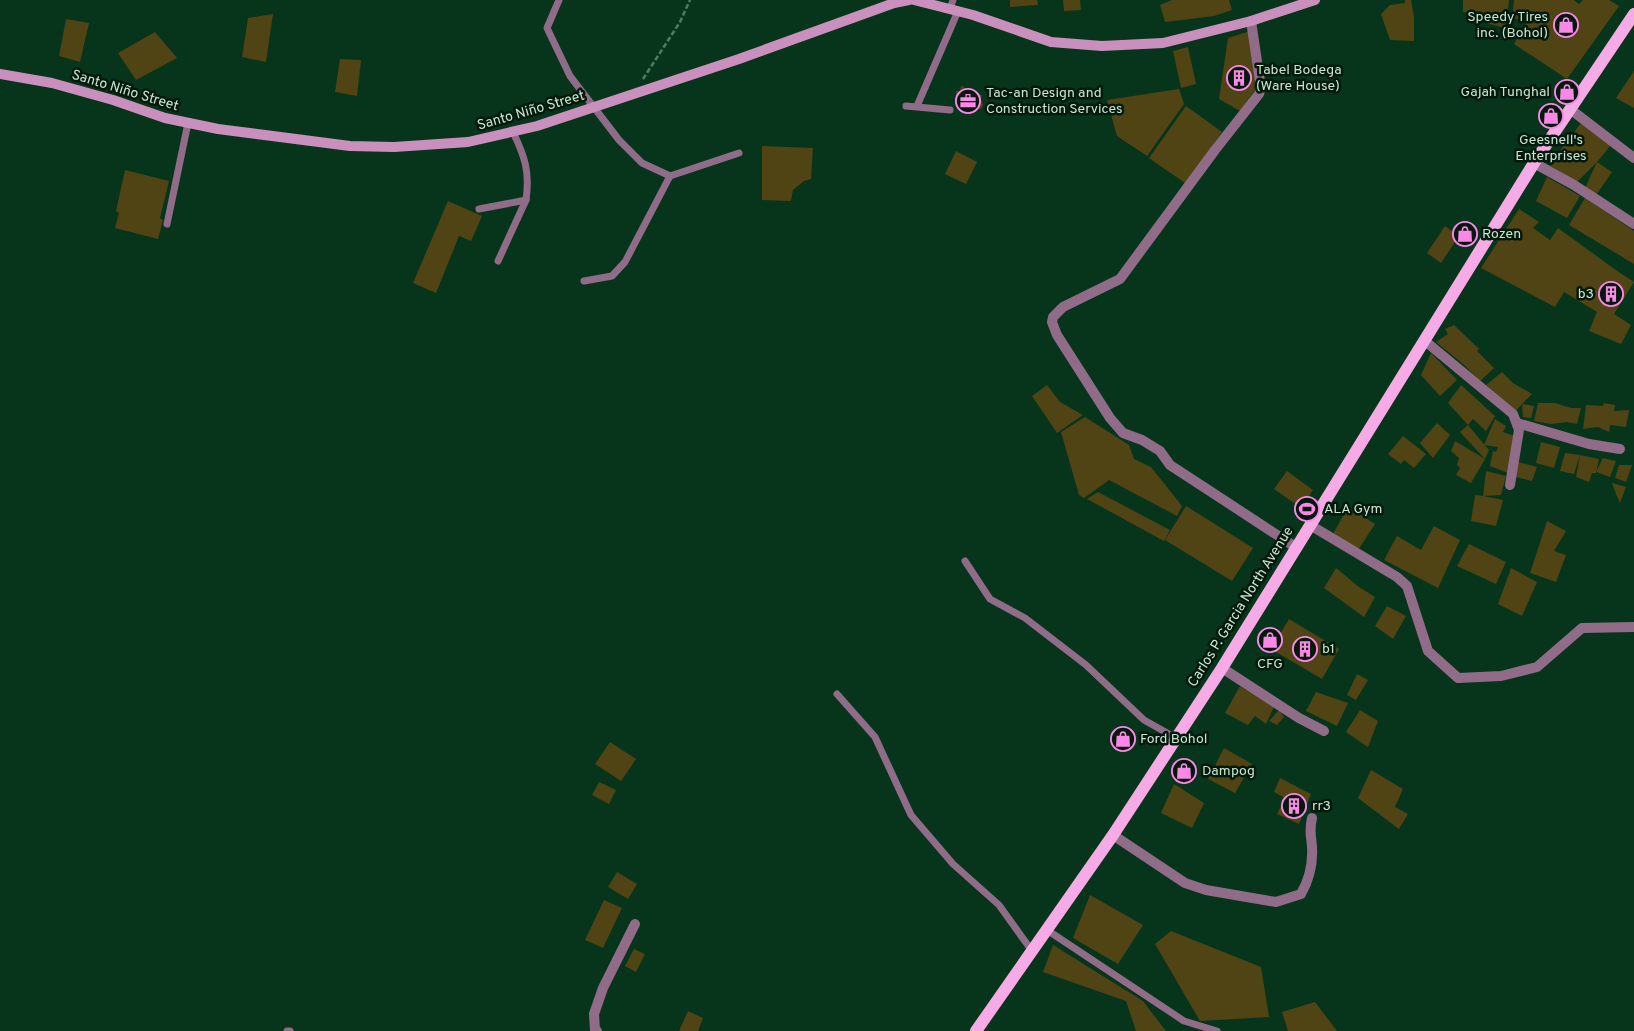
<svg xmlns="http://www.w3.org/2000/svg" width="1634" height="1031" font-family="Overpass,sans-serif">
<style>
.building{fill:#504314}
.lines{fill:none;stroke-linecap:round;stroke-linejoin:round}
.path{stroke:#547b64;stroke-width:2.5;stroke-dasharray:5 2.5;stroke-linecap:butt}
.lane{stroke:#906c88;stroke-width:7}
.street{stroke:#906c88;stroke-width:10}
.secondary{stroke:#ca90bd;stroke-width:10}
.primary{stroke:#f6abe6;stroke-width:12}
.labels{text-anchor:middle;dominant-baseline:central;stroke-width:5;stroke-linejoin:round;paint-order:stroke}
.poi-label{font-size:14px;fill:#c8e5d0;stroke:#03190b;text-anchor:start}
.street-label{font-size:14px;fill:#c8e5d0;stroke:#03190b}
</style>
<rect width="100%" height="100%" fill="#07351c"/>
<g class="building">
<polygon points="1010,0 1037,0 1038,5 1010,7"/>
<polygon points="1063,0 1080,0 1081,10 1064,11"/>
<polygon points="1172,0 1229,0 1232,10 1214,16 1165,22 1160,5"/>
<polygon points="1405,0 1411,0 1414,17 1414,41 1390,40 1381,14 1390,5 1405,3"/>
<polygon points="1463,0 1509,0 1506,28 1485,23 1487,16 1463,12"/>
<polygon points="1514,0 1574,0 1579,4 1583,0 1609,0 1619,6 1567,79 1514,44 1529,19 1512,19"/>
<polygon points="273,14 266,62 242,57 248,18"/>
<polygon points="66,19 89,23 80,62 59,56"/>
<polygon points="1250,31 1257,87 1240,111 1219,99 1228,38"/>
<polygon points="155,32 177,58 136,80 118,53"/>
<polygon points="1188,47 1196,84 1181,88 1173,51"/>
<polygon points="340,59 361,60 357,96 335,92"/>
<polygon points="1634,71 1634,108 1616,98"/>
<polygon points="961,86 963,86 965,89 972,92 982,95 981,99 983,105 981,109 970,108 957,109 956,91 960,91"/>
<polygon points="1179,89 1184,104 1147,156 1117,136 1107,100"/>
<polygon points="1186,106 1222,132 1185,183 1149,158"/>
<polygon points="1581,123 1611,145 1597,162 1612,172 1596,195 1585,188 1597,162 1577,182 1549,165"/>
<polygon points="762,146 813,148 811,179 804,181 793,190 791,201 762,200"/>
<polygon points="956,151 977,162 966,184 945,174"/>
<polygon points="125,170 169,181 160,218 163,220 158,239 115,228 119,213 116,211"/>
<polygon points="1547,177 1580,196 1567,218 1536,201"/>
<polygon points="1585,198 1634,231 1634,264 1569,225"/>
<polygon points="448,201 482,216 471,241 459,236 436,293 413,283"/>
<polygon points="1519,209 1539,222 1533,228 1550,240 1558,228 1613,268 1634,282 1614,314 1631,325 1621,344 1589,331 1597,312 1564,292 1555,307 1481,268"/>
<polygon points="1445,226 1459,236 1441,263 1427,253"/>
<polygon points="1465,229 1473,234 1468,242 1460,237"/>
<polygon points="1454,325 1479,349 1477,351 1494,368 1480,381 1463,364 1436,342 1448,334 1445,329"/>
<polygon points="1431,353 1457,380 1440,396 1421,375"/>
<polygon points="1502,372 1513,383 1532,394 1522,404 1534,406 1531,418 1523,417 1522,404 1516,411 1486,385"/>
<polygon points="1047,385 1060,402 1083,415 1057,433 1032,396"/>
<polygon points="1461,385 1495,416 1486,431 1473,419 1468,425 1448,403"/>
<polygon points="1538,403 1555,403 1571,408 1581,408 1577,424 1567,422 1551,424 1534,421"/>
<polygon points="1604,403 1615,405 1614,411 1629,410 1626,427 1610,425 1609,432 1598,427 1583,429 1586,405 1603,406"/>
<polygon points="1085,417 1129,445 1134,459 1151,467 1182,506 1177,516 1109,480 1084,498 1079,495 1061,432"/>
<polygon points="1495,419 1506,426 1503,432 1515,436 1508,473 1490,466 1493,451 1496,452 1498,447 1484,445"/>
<polygon points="1437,423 1450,435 1433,458 1420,443"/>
<polygon points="1468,425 1489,450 1485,459 1460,432"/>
<polygon points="1403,436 1426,454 1414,468 1404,460 1401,464 1388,454"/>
<polygon points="1455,441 1485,459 1471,483 1456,475 1460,468 1457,465 1459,458 1451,451"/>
<polygon points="1541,442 1560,447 1554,468 1536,463"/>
<polygon points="1565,453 1580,455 1574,474 1560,471"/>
<polygon points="1580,455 1599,459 1596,473 1592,473 1589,482 1576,477"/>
<polygon points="1603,458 1616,461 1610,477 1596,472"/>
<polygon points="1518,462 1537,467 1532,481 1516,477"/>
<polygon points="1619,465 1632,465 1626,482 1615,478"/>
<polygon points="1287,471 1313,490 1301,508 1274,489"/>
<polygon points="1486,471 1506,476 1501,495 1483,496 1503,500 1496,526 1471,521 1475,495 1483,496"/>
<polygon points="1612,483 1626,487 1620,503 1616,494"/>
<polygon points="1098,492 1170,530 1164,541 1087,499"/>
<polygon points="1186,506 1253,548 1232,581 1165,540"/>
<polygon points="1348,507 1375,524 1358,550 1333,534"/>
<polygon points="1547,521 1566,531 1554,551 1566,555 1556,582 1530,573"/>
<polygon points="1434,526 1460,540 1438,588 1384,560 1397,536 1421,550"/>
<polygon points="1469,544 1506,562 1496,584 1457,566"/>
<polygon points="1336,568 1359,587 1375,597 1364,617 1324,588"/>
<polygon points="1511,568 1537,582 1522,616 1498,604"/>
<polygon points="1387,606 1406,616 1393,639 1375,626"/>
<polygon points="1289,619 1339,649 1322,679 1271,649"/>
<polygon points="1357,674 1368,680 1356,700 1347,695"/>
<polygon points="1240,686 1274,707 1266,724 1255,716 1248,725 1225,713"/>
<polygon points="1316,692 1348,703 1337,726 1306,711"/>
<polygon points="1279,710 1284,717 1277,725 1269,721"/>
<polygon points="1360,710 1378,721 1368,747 1346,732"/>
<polygon points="610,742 636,759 621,781 595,764"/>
<polygon points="1224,748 1252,764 1235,793 1208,779"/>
<polygon points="1371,770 1403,789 1395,807 1408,814 1399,829 1358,798"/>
<polygon points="1280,778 1311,794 1299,824 1277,814 1285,798 1274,792"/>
<polygon points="599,782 616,790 609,804 592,795"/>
<polygon points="1174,784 1204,803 1192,828 1161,813"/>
<polygon points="617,872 637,884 628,899 608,887"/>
<polygon points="1090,895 1143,925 1118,964 1073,938"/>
<polygon points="604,900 622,908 603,948 585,940"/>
<polygon points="1171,931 1261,967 1269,1017 1200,1021 1155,944"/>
<polygon points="1053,945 1143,1001 1166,1031 1136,1031 1126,1001 1043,972"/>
<polygon points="634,949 645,954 636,972 625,966"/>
<polygon points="1315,1002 1337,1031 1288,1031 1282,1012"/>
<polygon points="688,1011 703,1018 698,1031 679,1031"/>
</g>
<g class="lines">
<polyline class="path" points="643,79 680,22 690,0"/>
<g class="lane">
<polyline points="559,0 547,28 570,76 619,140 642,163 670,176 739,153"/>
<polyline points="950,9 953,0"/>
<polyline points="906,106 950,110"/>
<polyline points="917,106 958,11"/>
<path d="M479,209l47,-9c4,-28 -1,-43 -13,-68"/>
<polyline points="167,224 188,123"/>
<polyline points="498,261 526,200"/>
<polyline points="584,281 612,276 625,262 670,176"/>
<polyline points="965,561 990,599 1025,618 1086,665 1144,720 1176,738"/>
<polyline points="837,694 875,737 911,815 953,864 999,905 1032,951"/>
<polyline points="1047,930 1184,1021 1217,1031"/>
<polyline points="287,1031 290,1031"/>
</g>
<g class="street">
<polyline points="1251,21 1261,88 1259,94 1215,150 1120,279 1063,307 1053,317 1052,322 1057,335 1110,418 1123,433 1142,440 1160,451 1170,465 1297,548"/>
<polyline points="1570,109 1634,158"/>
<polyline points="1534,163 1574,185 1634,224"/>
<polyline points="1425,341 1513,414 1519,430 1510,485"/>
<polyline points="1517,423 1589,444 1620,449"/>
<polyline points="1310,525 1397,577 1407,586 1428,651 1458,678 1501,676 1537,667 1582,628 1634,627"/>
<polyline points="1222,668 1299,718 1324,731"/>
<path d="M1113,835l72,48 21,7 70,12 25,-8c8,-14 12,-31 11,-47 -1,-13 -3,-16 0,-29"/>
<polyline points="597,1031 595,1030 594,1014 603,988 635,924"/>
</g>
<g class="secondary">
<polyline points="914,0 973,15 1051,42 1102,46 1163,43 1251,21 1315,0"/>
<polyline points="0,74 52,83 113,100 165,118 218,129 350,146 394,147 468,142 537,126 739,59 894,3 909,0"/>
</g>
<polyline class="primary" points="976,1031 1113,835 1222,668 1534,163 1634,14"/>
</g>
<defs>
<symbol id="shop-ring" viewBox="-11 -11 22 22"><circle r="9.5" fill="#03190b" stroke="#fb87e6" stroke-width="1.5"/><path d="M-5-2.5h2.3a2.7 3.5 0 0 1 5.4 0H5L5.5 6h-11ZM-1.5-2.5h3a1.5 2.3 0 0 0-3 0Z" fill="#fb87e6"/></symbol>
<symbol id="building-ring" viewBox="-11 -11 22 22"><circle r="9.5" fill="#03190b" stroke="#fb87e6" stroke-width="1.5"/><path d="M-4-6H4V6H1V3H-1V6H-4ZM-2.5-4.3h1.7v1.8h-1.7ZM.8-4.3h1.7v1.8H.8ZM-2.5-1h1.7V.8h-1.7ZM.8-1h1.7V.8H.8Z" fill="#fb87e6"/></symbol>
<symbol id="office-ring" viewBox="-11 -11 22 22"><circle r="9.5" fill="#03190b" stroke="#fb87e6" stroke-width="1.5"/><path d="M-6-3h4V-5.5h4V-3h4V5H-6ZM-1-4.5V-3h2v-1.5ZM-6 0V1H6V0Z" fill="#fb87e6"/></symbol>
<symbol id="stadium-ring" viewBox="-11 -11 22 22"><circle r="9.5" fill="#03190b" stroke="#fb87e6" stroke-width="1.5"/><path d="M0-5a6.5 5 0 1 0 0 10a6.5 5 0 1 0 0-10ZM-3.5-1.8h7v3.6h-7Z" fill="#fb87e6"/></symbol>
</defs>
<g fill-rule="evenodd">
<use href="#shop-ring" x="1552" y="11" width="28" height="28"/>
<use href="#building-ring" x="1225" y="64" width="28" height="28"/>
<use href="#shop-ring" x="1553" y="78" width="28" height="28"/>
<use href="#office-ring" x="954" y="87" width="28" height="28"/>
<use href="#shop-ring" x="1537" y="102" width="28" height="28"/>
<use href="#shop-ring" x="1451" y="220" width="28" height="28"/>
<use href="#building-ring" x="1597" y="280" width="28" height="28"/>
<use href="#stadium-ring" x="1293" y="495" width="28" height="28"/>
<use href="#shop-ring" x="1256" y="626" width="28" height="28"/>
<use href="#building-ring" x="1291" y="635" width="28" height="28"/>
<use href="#shop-ring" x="1109" y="725" width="28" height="28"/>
<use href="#shop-ring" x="1170" y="757" width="28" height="28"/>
<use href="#building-ring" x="1280" y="792" width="28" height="28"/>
</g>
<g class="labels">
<g class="poi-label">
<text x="1548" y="17" text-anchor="end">Speedy Tires<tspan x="1548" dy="16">inc. (Bohol)</tspan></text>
<text x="1256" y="70">Tabel Bodega<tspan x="1256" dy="16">(Ware House)</tspan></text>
<text x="1550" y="92" text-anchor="end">Gajah Tunghal</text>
<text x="986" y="93">Tac-an Design and<tspan x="986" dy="16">Construction Services</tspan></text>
<text x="1551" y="140" text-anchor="middle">Geesnell's<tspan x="1551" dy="16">Enterprises</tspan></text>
<text x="1482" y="234">Rozen</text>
<text x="1594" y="294" text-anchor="end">b3</text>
<text x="1324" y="509">ALA Gym</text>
<text x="1322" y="649">b1</text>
<text x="1270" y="664" text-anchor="middle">CFG</text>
<text x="1140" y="739">Ford Bohol</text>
<text x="1202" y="771">Dampog</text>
<text x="1312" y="806">rr3</text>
</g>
<g class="street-label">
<text transform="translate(125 91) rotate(17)">Santo Niño Street</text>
<text transform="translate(531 111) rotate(-16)">Santo Niño Street</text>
<text transform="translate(1241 607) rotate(-58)">Carlos P. Garcia North Avenue</text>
</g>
</g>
</svg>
